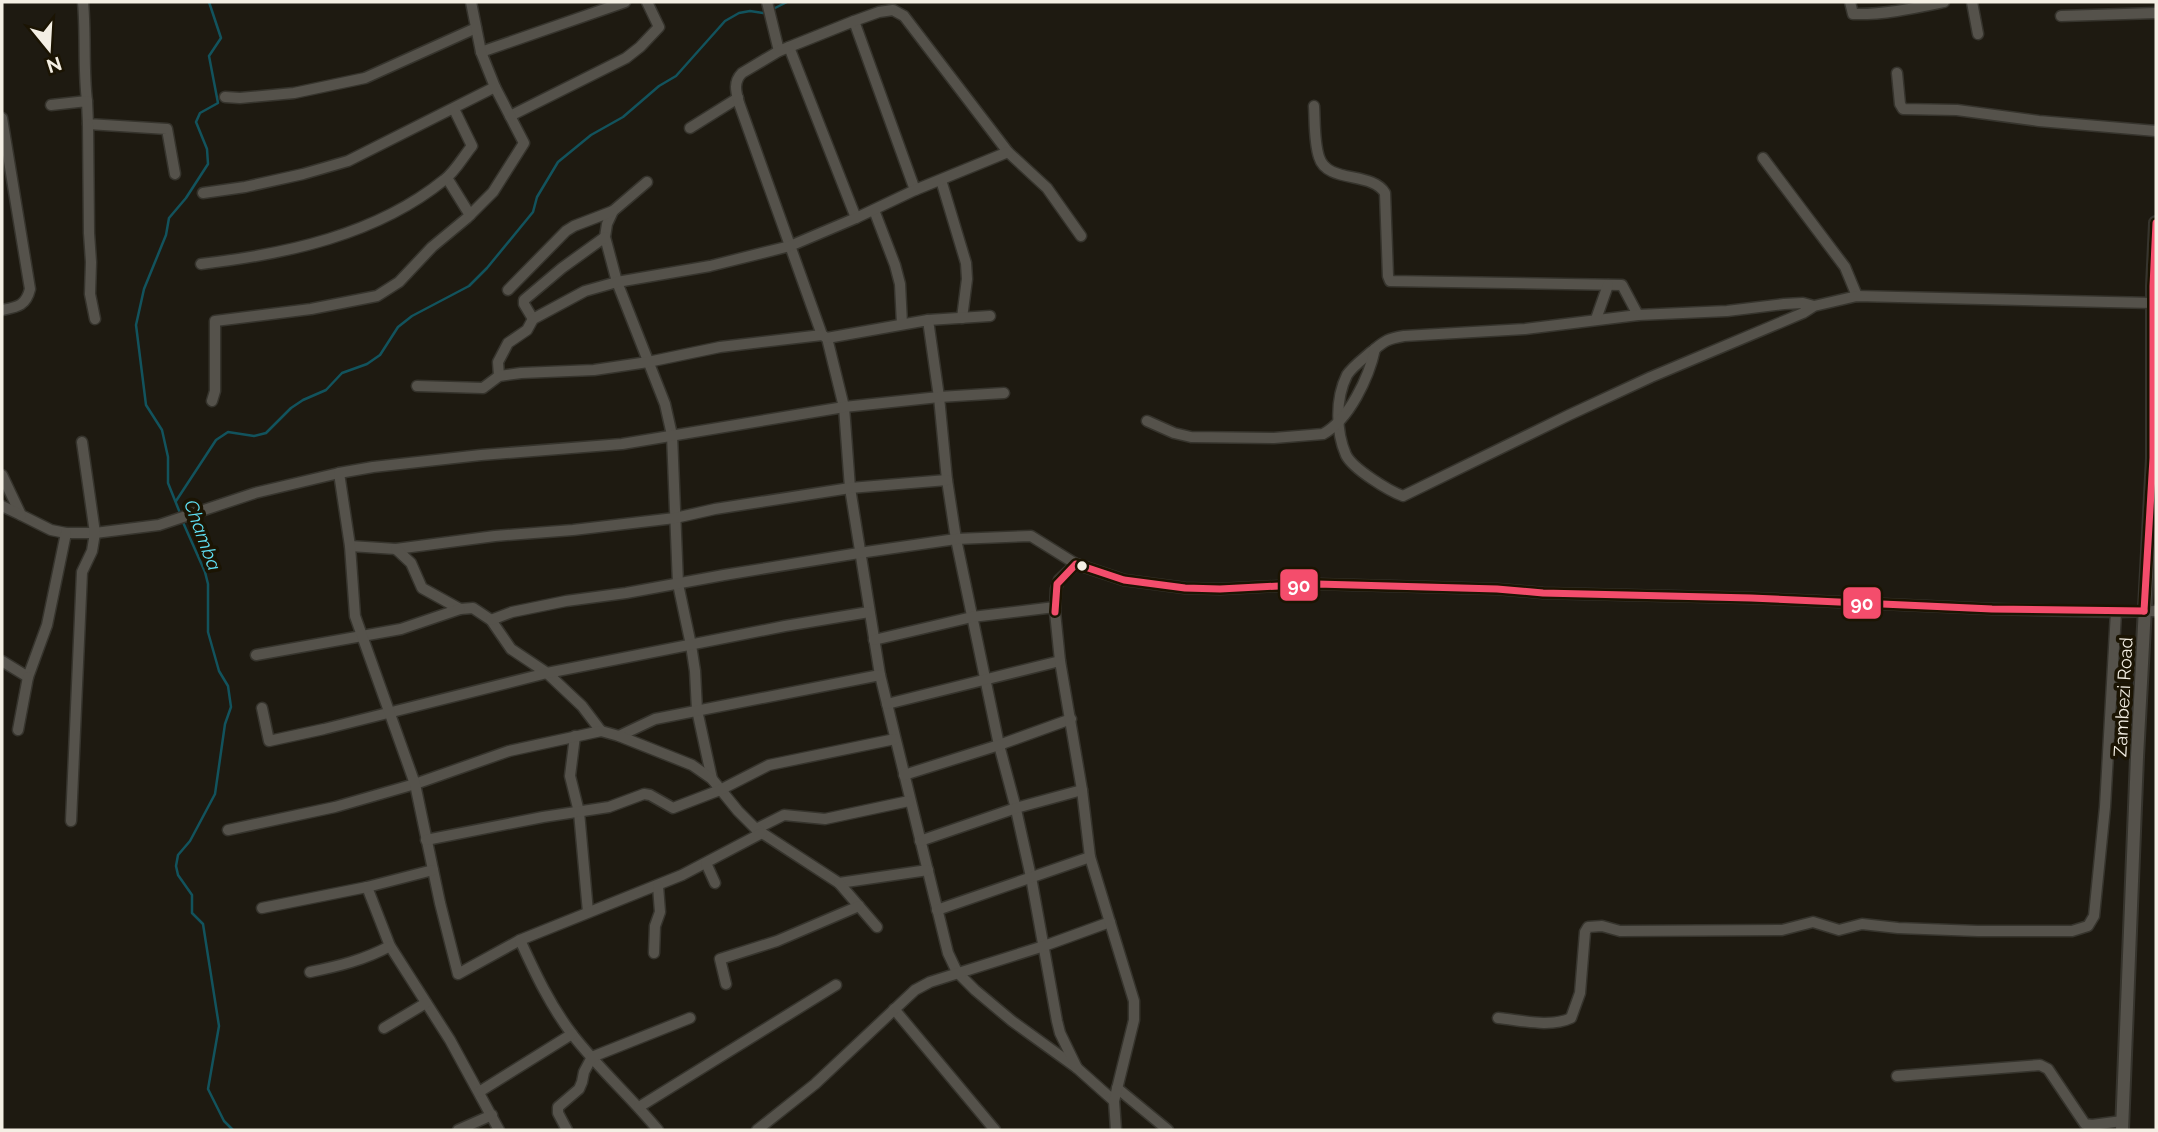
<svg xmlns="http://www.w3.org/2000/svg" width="2158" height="1132" font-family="Raleway,sans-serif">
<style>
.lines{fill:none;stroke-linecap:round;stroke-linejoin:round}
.stream{stroke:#12535d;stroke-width:2.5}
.minor-casing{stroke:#36342d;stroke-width:13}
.secondary-casing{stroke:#36342d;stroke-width:16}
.minor{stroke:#55524b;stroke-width:10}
.secondary{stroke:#55524b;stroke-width:12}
.bus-1-casing{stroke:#1b1403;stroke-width:12}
.bus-1{stroke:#f44d6c;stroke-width:7}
.bus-dot{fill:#f4efe4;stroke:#1b1403;stroke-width:2.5}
.labels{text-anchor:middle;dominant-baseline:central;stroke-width:7;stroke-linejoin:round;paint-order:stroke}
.street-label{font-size:18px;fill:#f4efe4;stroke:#1b1403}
.water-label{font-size:19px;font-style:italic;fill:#5fdff3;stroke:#1b1403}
.line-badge{stroke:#1b1403;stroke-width:2.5}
.badge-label{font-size:19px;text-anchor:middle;font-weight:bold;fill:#fff}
</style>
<rect width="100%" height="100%" fill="#1e1a11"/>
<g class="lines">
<g class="stream">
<polyline points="773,9 787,2"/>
<polyline points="176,501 216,440 228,432 254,436 266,433 291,408 303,400 326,390 342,373 367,364 380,355 398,327 412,316 469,286 487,268 533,212 537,197 558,162 591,135 623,117 659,86 676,76 725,21 739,13 750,11 763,13"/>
<polyline points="180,513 168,483 168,457 162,430 146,405 136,325 144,289 166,235 169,218 186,198 208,164 207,149 196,122 200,113 218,103 209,56 221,38 209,2"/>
<polyline points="182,520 205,572 208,584 208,632 219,671 228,686 231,707 225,724 215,794 190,841 178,855 176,866 178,875 192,895 192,913 203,924 219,1026 208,1089 224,1121 233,1130"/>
</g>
<defs>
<g id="minor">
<path d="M83,2c3,33 0,66 4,99"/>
<polyline points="767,2 779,51"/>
<path d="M1850,2l3,12c30,1 62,-6 91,-12"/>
<polyline points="1972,2 1978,34"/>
<polyline points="2061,16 2156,13"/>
<polyline points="854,21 915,190"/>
<polyline points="789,47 856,218"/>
<polyline points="481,52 625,2"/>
<polyline points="1897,73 1900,104 1903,109 1957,110 2039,121 2156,131"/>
<polyline points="225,97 240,98 294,93 365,78 476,28"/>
<polyline points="51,105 87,101 88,124 167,129 175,174"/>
<path d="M1314,106c1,16 0,36 5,51 8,27 53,14 66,36l3,83 2,5 232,4 16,30"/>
<polyline points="510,116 626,58 640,47 659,27 647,2"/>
<path d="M2,118l28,171c-4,17 -13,18 -28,21"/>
<polyline points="88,124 89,233 91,262 90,294 95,319"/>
<polyline points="690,128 738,98"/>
<polyline points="1763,158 1845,267 1857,296"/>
<polyline points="447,178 470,215"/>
<polyline points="941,180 966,263 967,279 962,318"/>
<polyline points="647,182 613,211 607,224 605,237 617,282 665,404 672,435 678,584 691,645 695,671 697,710 712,779"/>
<polyline points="203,193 245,187 303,174 348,161 495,87"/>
<polyline points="874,210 895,265 900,284 902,324"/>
<path d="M201,264c85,-10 175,-29 243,-84 11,-8 19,-23 28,-34l-18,-37"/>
<polyline points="508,290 566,231 574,226 613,211"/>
<path d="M1814,306l-11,-3 -19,1 -57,7 -89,4 -113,14 -121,7c-18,3 -19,5 -33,16 -8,7 -19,15 -24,23 -12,24 -11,57 -1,80 7,14 43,36 57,41l166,-81 82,-38 152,-64 11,-7 43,-10 296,7"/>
<polyline points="533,319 524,304 524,300 562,268 605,237"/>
<polyline points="1596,319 1608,285"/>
<polyline points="928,320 990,316"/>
<path d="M822,335l-83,-232c-3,-11 -6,-21 3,-30l37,-22 75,-30 25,-9 14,-2 11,6 104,136 39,36 34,48"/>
<polyline points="827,338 844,407 850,488 880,675 948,953 957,972 975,990 1012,1021 1077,1068 1114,1101"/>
<polyline points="499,376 498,362 508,343 527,330 533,319 585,291 617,282 710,266 790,246 856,218 915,190 1008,152"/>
<polyline points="417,386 483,388 499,376 521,373 594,370 648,362 720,347 822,335 827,338 928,320 939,397 947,480 956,539 999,745 1015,805 1031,877 1057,1021 1060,1033 1077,1068"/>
<polyline points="212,401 215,391 215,321 311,309 377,296 399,282 432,247 467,218 493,192 524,143 495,87 481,52 471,2"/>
<path d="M1147,421l27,12 17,4 83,1 49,-4c26,-14 46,-57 52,-85"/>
<polyline points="2,475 21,515 51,530 66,533 95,533 159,525 255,493 339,473"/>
<polyline points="2,506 21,515"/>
<polyline points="350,546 396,549 495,536 573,530 675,518 715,509 850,488 947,480"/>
<polyline points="396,549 411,563 422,588 460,609 473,608 491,620 511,649 547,673 582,706 601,731"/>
<polyline points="491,620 512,612 566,601 626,593 724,575 859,553 956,539 1031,536 1076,564"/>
<polyline points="874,640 972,617 1055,607"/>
<polyline points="256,655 401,629 460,609"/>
<polyline points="2,661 28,677 47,625 66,533"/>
<polyline points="887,704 1060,661"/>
<polyline points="262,708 269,741 324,729 547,673 785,626 869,612"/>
<polyline points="18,730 28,677"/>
<polyline points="575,736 570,776 579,812 588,912"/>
<polyline points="619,736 655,719 880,675"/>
<polyline points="904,775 999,745 1071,719"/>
<polyline points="71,821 82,572 92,551 95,533 82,442"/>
<polyline points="756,829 784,815 825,819 909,801"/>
<polyline points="228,830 335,807 415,784 509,751 601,731 619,736 692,765 712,779 738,811 756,829 839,883 928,870"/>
<polyline points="762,833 682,875 520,940 458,974 440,903 415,784 355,616 350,546 339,473 373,467 481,455 622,444 844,407 939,397 1004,393"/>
<polyline points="426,840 543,817 609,807 644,794 650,795 673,808 720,790 769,765 895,739"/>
<polyline points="920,841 1016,808 1082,790"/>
<polyline points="706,863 715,883"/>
<polyline points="839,883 877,927"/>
<polyline points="367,887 390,946 450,1040 499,1130"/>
<polyline points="262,908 367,887 433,870"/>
<polyline points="937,910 1090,857"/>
<path d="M520,940c15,33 30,65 52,94 26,34 59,63 86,96"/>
<polyline points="654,953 655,926 660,912 658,886"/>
<path d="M310,972c29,-6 54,-12 80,-26"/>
<polyline points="726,984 720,959 777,941 859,906"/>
<polyline points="894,1009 995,1130"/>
<path d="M1498,1018c22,2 52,10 73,0l9,-25 5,-61 3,-5 14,-1 18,5 162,-1 31,-8 26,8 23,-6 36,4 80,3h94l16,-5 6,-10 11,-109 11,-195"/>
<polyline points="384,1028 426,1003"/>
<polyline points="1897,1076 2040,1065 2048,1069 2085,1124 2092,1125 2122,1121"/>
<polyline points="1117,1088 1168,1130"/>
<polyline points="479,1092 572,1034"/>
<polyline points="639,1107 836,985"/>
<polyline points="458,1130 492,1115"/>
<polyline points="567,1130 558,1113 558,1107 579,1089 582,1082 584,1072 592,1057 690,1018"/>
<polyline points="757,1130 815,1084 915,990 930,982 1044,946 1110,922"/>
<polyline points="1116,1130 1114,1101 1134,1020 1134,1001 1090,857 1082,790 1060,661 1055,612 1056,589 1059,580 1076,564 1124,580 1185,588 1220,589 1317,584 1497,589 1543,593 1751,598 1992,609 2116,612 2156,611"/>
</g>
<polyline id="secondary" points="2122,1130 2137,757 2153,458 2153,286 2156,223"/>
</defs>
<use href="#minor" class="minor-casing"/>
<use href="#secondary" class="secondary-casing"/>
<use href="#minor" class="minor"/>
<use href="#secondary" class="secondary"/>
<defs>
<g id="bus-1">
<polyline points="2144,611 2153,458 2153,286 2156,223"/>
<polyline points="1055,612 1057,584 1076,564 1124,580 1185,588 1220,589 1317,584 1497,589 1543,593 1751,598 1992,609 2144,611"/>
</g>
</defs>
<use href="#bus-1" class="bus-1-casing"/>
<use href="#bus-1" class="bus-1"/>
</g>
<circle class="bus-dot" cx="1082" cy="566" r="6"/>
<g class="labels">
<g class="street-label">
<text transform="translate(2123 697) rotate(-87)">Zambezi Road</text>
</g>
<g class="water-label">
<text transform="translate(203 535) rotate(70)">Chamba</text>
</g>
</g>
<g class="line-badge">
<rect x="1279" y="568" width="40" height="34" rx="7" fill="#f44d6c"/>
<rect x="1842" y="586" width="40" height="34" rx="7" fill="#f44d6c"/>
</g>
<g class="badge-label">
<text x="1299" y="592">90</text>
<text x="1862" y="610">90</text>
</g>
<rect width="2158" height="1132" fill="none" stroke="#f4efe4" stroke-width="7"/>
<g transform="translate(49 49) rotate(162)" stroke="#1b1403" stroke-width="5" paint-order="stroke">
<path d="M0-5L12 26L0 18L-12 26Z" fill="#f4efe4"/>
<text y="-10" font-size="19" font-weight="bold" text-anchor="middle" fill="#f4efe4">N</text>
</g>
</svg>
